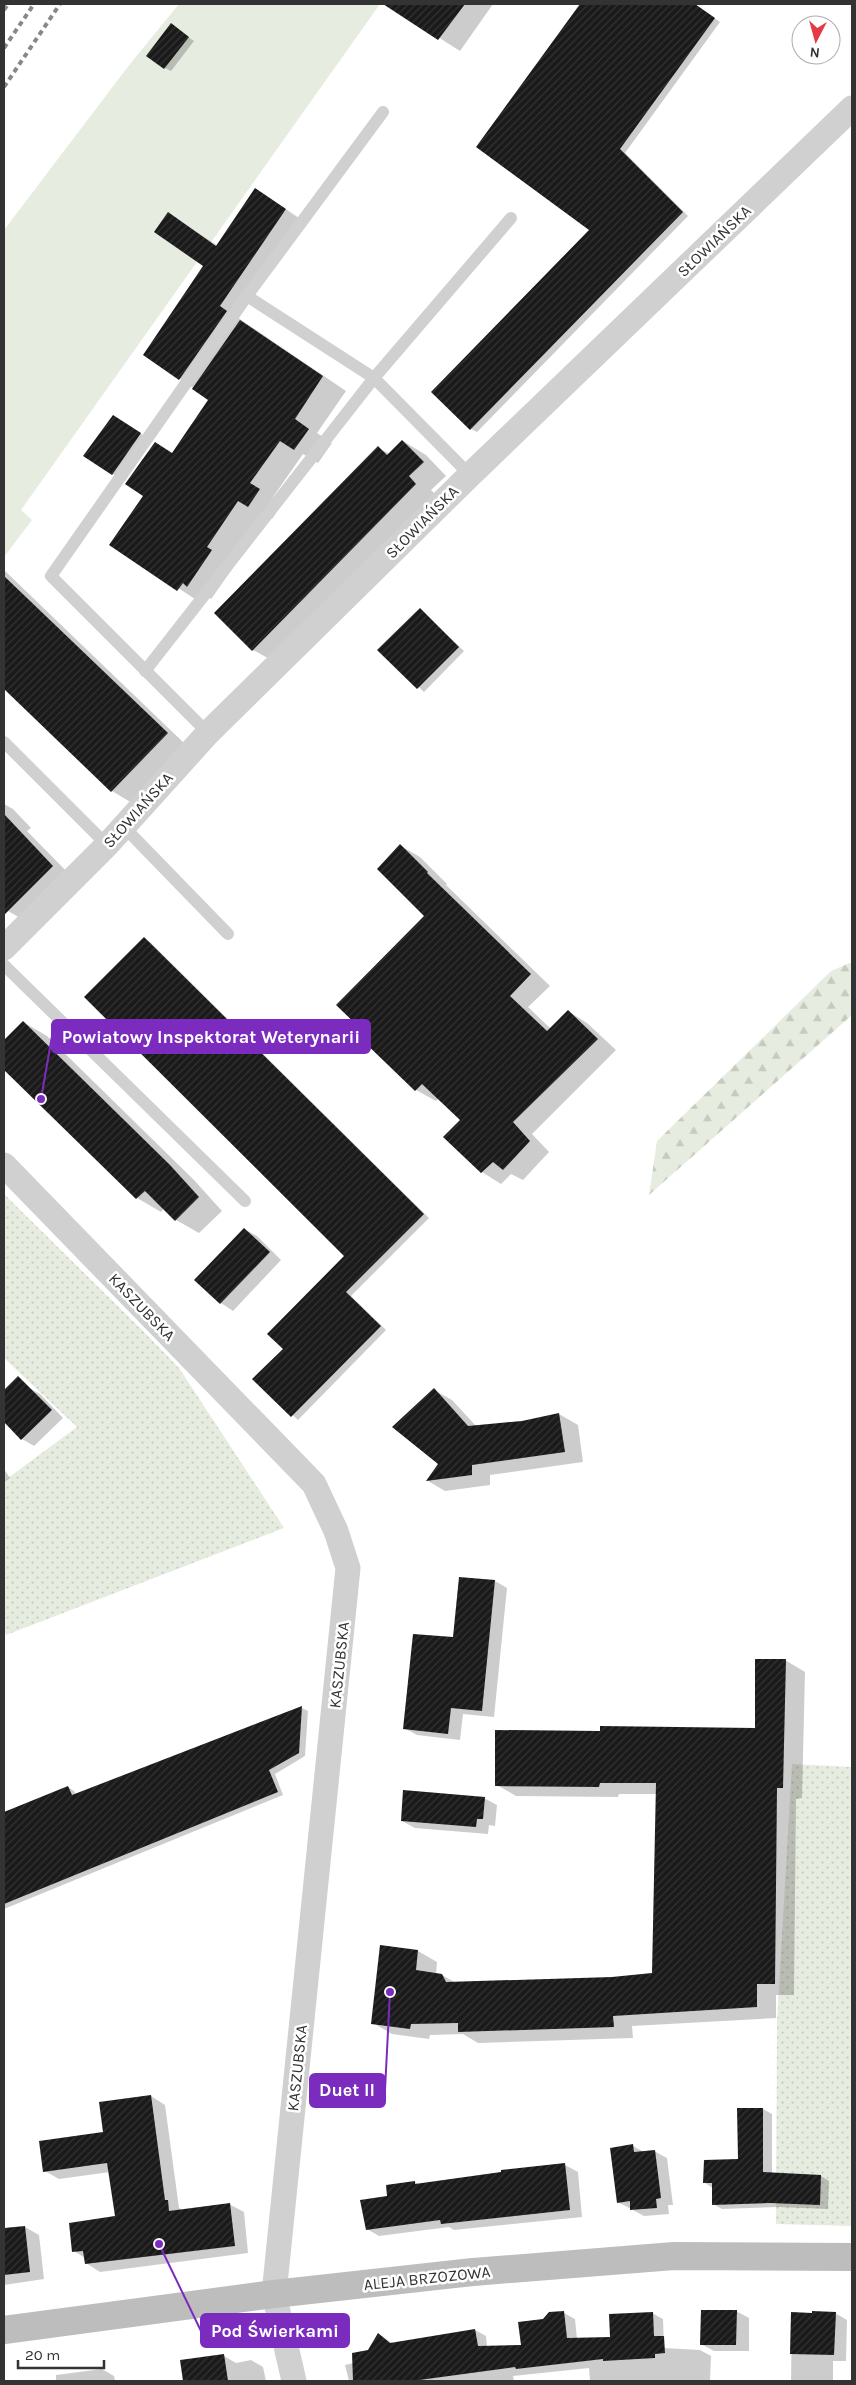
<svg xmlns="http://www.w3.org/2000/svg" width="856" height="2385" font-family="Karla,sans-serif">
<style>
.grass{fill:url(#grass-dots)}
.forest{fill:url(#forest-firs)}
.garden{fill:#e6ecdf}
.shadow{fill:#0003}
.building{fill:url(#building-hatch)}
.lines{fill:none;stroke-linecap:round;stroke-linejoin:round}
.path{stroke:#cdcdcd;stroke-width:3;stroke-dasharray:2.5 2.5;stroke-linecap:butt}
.lane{stroke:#d0d0d0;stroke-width:12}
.street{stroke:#d0d0d0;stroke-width:25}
.secondary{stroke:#bdbdbd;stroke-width:28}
.rail{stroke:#888;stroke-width:4;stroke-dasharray:5 4;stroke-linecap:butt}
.labels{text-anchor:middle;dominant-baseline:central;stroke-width:5;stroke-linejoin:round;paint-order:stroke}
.street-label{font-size:16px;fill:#333;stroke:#fff}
.leader{fill:none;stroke:#7b2cbf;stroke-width:2}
.callout-dot{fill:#7b2cbf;stroke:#fff;stroke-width:2}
.callout{fill:#7b2cbf;stroke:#7b2cbf;stroke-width:2}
.callout-label{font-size:18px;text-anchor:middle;font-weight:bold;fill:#fff}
</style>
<defs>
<pattern id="grass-dots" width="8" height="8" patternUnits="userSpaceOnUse" patternTransform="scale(1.25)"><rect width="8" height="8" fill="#e6ecdf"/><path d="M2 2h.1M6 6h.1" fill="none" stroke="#c6cbc0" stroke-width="1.8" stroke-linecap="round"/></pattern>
<pattern id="forest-firs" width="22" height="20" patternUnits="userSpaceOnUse" patternTransform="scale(1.25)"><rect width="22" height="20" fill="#e6ecdf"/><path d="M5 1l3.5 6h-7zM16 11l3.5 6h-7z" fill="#c6cbc0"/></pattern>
<pattern id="building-hatch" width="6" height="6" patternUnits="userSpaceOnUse" patternTransform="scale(1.25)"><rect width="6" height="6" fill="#1a1a1a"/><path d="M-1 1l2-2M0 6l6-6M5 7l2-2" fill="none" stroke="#333"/></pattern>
</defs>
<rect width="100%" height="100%" fill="#fff"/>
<g class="grass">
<polygon points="4,1194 145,1333 179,1368 284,1528 6,1635 4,1630 4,1481 77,1427 4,1358"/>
<polygon points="792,1764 852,1767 852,2226 776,2224 777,2023"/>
</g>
<polygon class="forest" points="852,962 852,1015 649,1195 657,1141 831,971"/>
<polygon class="garden" points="179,4 380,4 21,510 32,520 4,557 4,230 130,64"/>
<g class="shadow">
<polygon points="386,4 493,4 460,51"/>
<polygon points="582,4 694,4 720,22 625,153 688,216 477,432 471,429 591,229 478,147"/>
<polygon points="171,25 194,41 171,71 165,68"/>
<polygon points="256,189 302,220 237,317 346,391 317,433 332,443 318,463 303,454 273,497 282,504 272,519 262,514 235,565 211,599 206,596 201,603 111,544 210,400 179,378 205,265 169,214 218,246"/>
<polygon points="126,424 152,441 125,481 112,474"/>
<polygon points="403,441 426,455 446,476 431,490 439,498 277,663 253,650 215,613 378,448 390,454"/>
<polygon points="4,570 186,745 132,803 112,791 4,687"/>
<polygon points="420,610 464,651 424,692 379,650"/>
<polygon points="4,804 13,809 31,828 27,831 72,877 27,922 8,911 4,916"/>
<polygon points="401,846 420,857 447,884 446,885 550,986 528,1007 551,1029 568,1011 587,1023 616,1050 532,1134 549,1152 523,1180 511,1174 501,1184 482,1172 462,1120 439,1098 436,1101 416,1090 360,1036 364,1031 426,916"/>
<polygon points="144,939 150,942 429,1218 351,1296 386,1330 298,1420 254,1379 284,1349 346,1256"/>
<polygon points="23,1022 47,1036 194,1180 222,1211 199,1233 176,1220 164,1208 161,1212 137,1198 4,1069 4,1042"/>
<polygon points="244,1229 257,1236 281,1260 233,1311 221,1303 196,1280"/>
<polygon points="27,1387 40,1394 63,1418 34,1446 22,1439 4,1420 4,1410"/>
<polygon points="434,1390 452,1400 476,1426 523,1422 559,1414 578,1425 583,1462 490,1475 490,1485 445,1491 428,1481 440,1464"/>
<polygon points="4,1469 10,1478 4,1482"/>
<polygon points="495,1581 507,1588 494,1717 463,1714 460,1740 417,1735 404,1728 454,1639"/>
<polygon points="785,1660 805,1672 802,1798 796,1799 794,1995 776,1995 776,2018 632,2026 633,2038 478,2043 463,2034 430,2035 429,2039 392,2034 373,2023 381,1947 418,1951 437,1962 436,1974 442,1975 456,1983 612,1978 653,1974 657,1794 619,1794 618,1797 516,1796 497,1785 601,1732 756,1729"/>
<polygon points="302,1708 308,1711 305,1756 275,1774 283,1795 4,1909 4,1813 68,1787 74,1791 76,1795"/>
<polygon points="484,1798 497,1805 495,1826 489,1825 488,1834 415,1828 402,1821"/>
<polygon points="151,2096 165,2105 179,2208 182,2210 229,2204 244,2212 248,2253 100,2272 86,2263 85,2258 74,2251 116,2218 110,2172 59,2179 45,2171 105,2133"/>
<polygon points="763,2109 772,2114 772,2174 821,2176 829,2181 828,2209 779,2207 722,2209 713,2204 713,2188 705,2183 739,2161"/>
<polygon points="633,2146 644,2152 654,2151 667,2158 673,2205 668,2205 669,2214 644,2216 618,2202"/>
<polygon points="565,2165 578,2172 582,2217 454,2230 449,2227 379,2236 367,2229 389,2197 415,2182 419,2185 503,2173 503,2171"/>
<polygon points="25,2227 39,2235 44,2279 4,2285 4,2230"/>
<polygon points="736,2311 749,2318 749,2351 714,2351 701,2344"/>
<polygon points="564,2313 575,2319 577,2339 611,2338 652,2313 663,2319 664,2348 700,2350 711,2356 710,2381 590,2381 589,2368 513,2376 514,2381 349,2381 345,2365 354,2363 369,2351 379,2334 393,2344 475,2330 486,2336 487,2347 522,2346 550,2314"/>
<polygon points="835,2313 847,2320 846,2361 833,2361 833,2381 791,2381 792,2314"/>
<polygon points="224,2356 236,2363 251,2360 263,2367 266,2381 184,2381 182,2361"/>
<polygon points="102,2369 114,2376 115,2381 56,2381 56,2375"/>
</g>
<g class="building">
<polygon points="383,4 465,4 438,40"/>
<polygon points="580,4 695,4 715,18 620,149 683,212 470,430 431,392 589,230 476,147"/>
<polygon points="171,23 189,37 164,69 146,56"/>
<polygon points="255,188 286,209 220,306 227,311 179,380 143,355 203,266 154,232 168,212 216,246"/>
<polygon points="240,320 323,376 295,419 309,429 294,450 280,441 250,483 260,489 248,507 238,501 207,547 212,550 187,587 183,583 177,591 109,545 143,496 125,484 155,442 172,453 208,400 192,389"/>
<polygon points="113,415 141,433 112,475 83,456"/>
<polygon points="402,440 424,462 409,476 416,484 252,651 214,613 378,446 387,455"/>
<polygon points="4,576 168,733 111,792 4,689"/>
<polygon points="420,608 459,647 417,689 377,650"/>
<polygon points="4,814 53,866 4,915"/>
<polygon points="400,844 428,872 427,873 531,974 510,996 547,1031 568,1010 598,1039 513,1122 530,1141 503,1170 493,1162 481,1173 443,1137 460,1120 422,1084 415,1091 358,1036 363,1031 336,1005 424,916 377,869"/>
<polygon points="144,937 424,1214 346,1292 381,1326 291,1417 252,1379 283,1349 267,1334 344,1256 84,997"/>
<polygon points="23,1021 170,1165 199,1197 175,1221 145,1191 136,1199 4,1070 4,1040"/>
<polygon points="244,1228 270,1252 220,1304 194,1280"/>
<polygon points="18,1376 52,1410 21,1440 4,1422 4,1390"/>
<polygon points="434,1388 468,1426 522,1421 559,1413 565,1452 472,1465 472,1475 426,1481 438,1464 392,1427"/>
<polygon points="459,1577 495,1580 482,1711 451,1708 448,1734 403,1729 413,1634 453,1637"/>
<polygon points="755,1659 786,1659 783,1788 777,1788 775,1984 757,1984 757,2007 613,2016 614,2027 458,2032 458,2023 411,2024 410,2029 371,2024 380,1945 418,1950 416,1970 442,1974 446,1982 612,1977 652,1973 656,1783 600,1783 599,1787 495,1786 495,1730 600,1731 600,1726 755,1728"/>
<polygon points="302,1706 299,1753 269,1770 278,1792 4,1904 4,1812 68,1786 72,1795"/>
<polygon points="403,1790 485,1797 483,1819 477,1819 476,1827 401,1821"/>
<polygon points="151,2095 165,2200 168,2200 169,2211 230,2203 235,2246 85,2264 83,2251 72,2252 69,2223 115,2216 107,2163 43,2172 39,2141 103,2132 99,2102"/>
<polygon points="737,2108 763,2108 763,2172 821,2175 820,2205 770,2203 712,2205 712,2183 703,2183 704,2160 738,2159"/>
<polygon points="633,2144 634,2152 655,2150 661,2198 656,2199 657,2208 630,2210 630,2201 617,2203 610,2148"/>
<polygon points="565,2163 570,2210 441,2224 440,2220 366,2230 360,2200 387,2196 386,2185 415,2181 415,2184 501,2172 501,2170"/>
<polygon points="25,2226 30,2272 4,2275 4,2228"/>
<polygon points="701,2310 737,2310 736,2345 700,2345"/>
<polygon points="564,2311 567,2338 610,2337 609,2314 653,2312 654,2336 664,2336 665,2353 655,2354 655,2358 603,2361 603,2359 516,2369 515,2367 412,2381 353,2381 352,2353 368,2350 378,2333 390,2343 475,2329 478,2346 521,2345 518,2322 543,2319 549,2312"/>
<polygon points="812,2311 836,2312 834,2355 790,2354 791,2312 812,2313"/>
<polygon points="224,2354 228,2381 183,2381 180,2360"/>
</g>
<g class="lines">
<polyline class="path" points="244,2327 255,2335"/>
<g class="lane">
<polyline points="247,296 374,378 511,218"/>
<polyline points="145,671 374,378 470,475"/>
<polyline points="208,733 51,576 247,296 383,112"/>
<polyline points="4,742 107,845"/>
<polyline points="124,827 228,934"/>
<polyline points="4,965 245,1201"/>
</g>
<g class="street">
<polyline points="4,948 107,845 208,733 470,475 852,108"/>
<polyline points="4,1165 314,1484 336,1531 348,1568 274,2294 294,2381"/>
</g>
<polyline class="secondary" points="4,2330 274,2294 473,2272 674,2256 852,2257"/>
<g class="rail">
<polyline points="4,10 8,4"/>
<polyline points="4,48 34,4"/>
<polyline points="4,87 60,4"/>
</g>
</g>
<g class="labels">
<g class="street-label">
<text transform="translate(714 241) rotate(-44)">SŁOWIAŃSKA</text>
<text transform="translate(422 522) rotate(-45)">SŁOWIAŃSKA</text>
<text transform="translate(138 810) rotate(-48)">SŁOWIAŃSKA</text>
<text transform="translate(142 1307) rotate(46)">KASZUBSKA</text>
<text transform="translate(339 1665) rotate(-84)">KASZUBSKA</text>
<text transform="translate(297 2068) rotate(-84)">KASZUBSKA</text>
<text transform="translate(427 2278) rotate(-6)">ALEJA BRZOZOWA</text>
</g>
</g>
<path class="leader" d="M41 1099L52 1036M390 1992L385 2090M159 2244L201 2331"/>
<g class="callout-dot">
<circle cx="41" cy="1099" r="5"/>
<circle cx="390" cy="1992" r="5"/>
<circle cx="159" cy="2244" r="5"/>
</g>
<g class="callout">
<rect x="52" y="1020" width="318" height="33" rx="5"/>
<rect x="310" y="2074" width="75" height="33" rx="5"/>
<rect x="201" y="2314" width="148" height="33" rx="5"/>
</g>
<g class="callout-label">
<text x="211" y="1043">Powiatowy Inspektorat Weterynarii</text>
<text x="347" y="2096">Duet II</text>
<text x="275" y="2337">Pod Świerkami</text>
</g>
<rect width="856" height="2385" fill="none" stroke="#333333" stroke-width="10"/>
<g transform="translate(816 40) rotate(186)"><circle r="24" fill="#ffffff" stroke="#adadad"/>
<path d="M0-4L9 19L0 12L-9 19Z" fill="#e63946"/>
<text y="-8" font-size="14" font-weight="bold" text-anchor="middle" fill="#333333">N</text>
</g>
<path d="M18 2360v8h86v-8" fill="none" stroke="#333333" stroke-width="2.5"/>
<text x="25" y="2360" font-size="15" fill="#333333" stroke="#ffffff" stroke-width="4" paint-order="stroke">20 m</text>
</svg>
